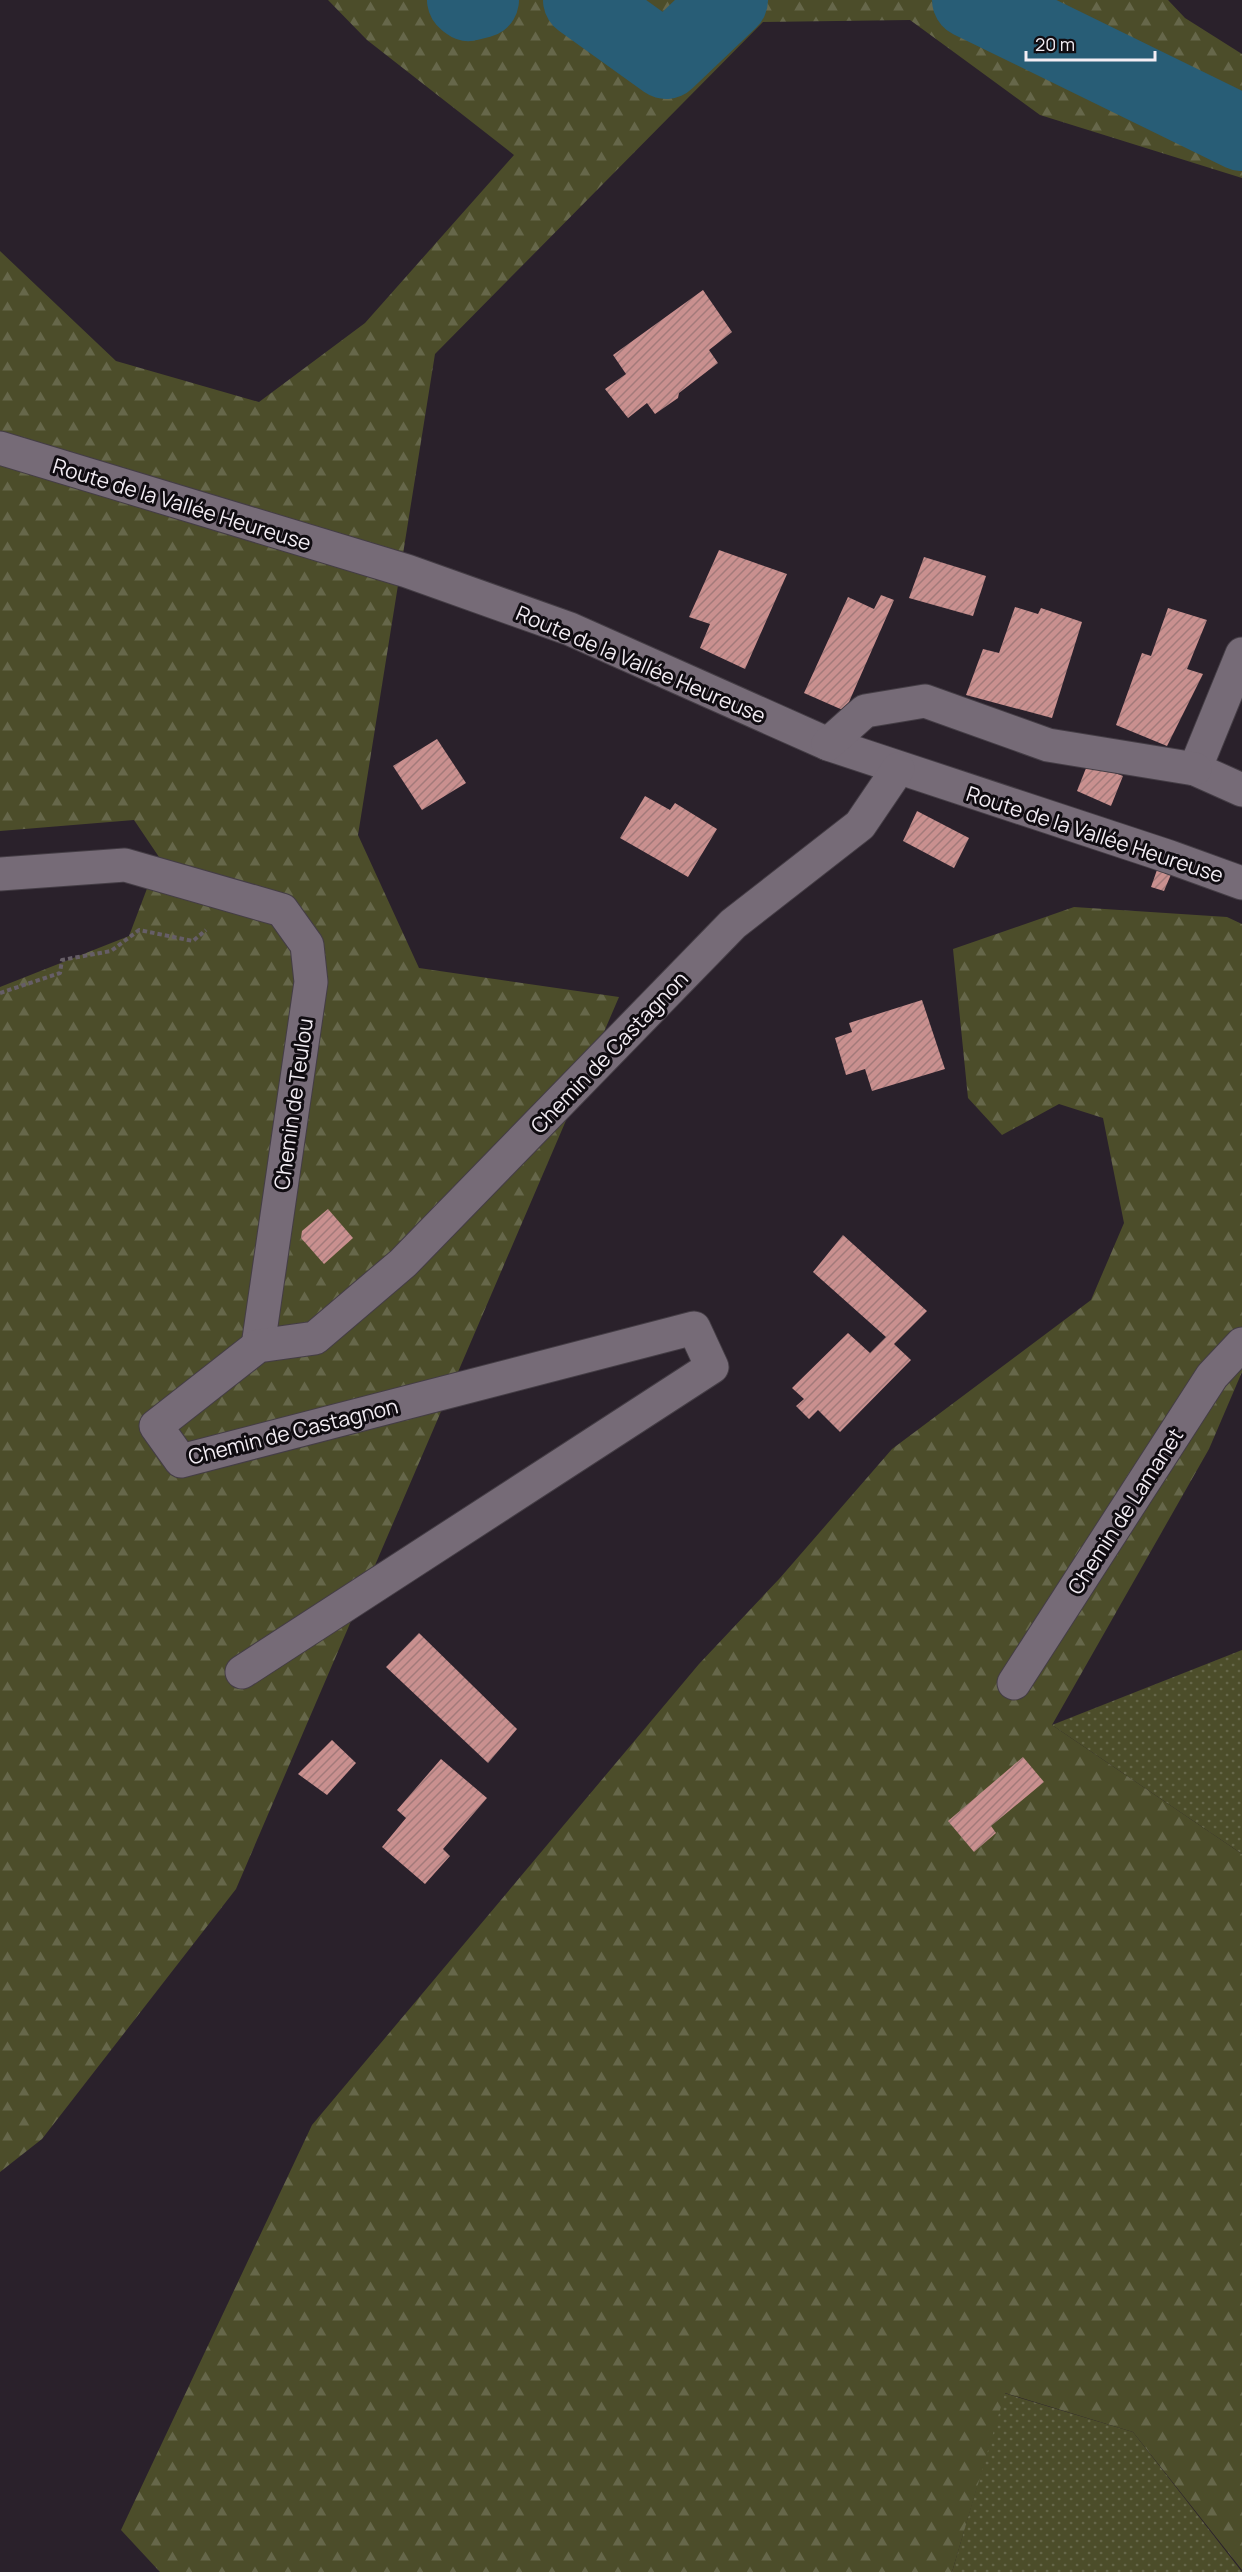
<svg xmlns="http://www.w3.org/2000/svg" width="1242" height="2572" font-family="Manrope,sans-serif">
<style>
.grass{fill:url(#grass-dots)}
.forest{fill:url(#forest-firs)}
.lines{fill:none;stroke-linecap:round;stroke-linejoin:round}
.river{stroke:#285d76;stroke-width:76}
.building{fill:url(#building-hatch)}
.minor-casing{stroke:#443d45;stroke-width:35}
.path{stroke:#665e67;stroke-width:4;stroke-dasharray:4.5 3;stroke-linecap:butt}
.minor{stroke:#766b77;stroke-width:33}
.labels{text-anchor:middle;dominant-baseline:central;stroke-width:6;stroke-linejoin:round;paint-order:stroke}
.street-label{font-size:21px;fill:#f3edf4;stroke:#100c11}
</style>
<defs>
<pattern id="grass-dots" width="8" height="8" patternUnits="userSpaceOnUse" patternTransform="scale(1.5)"><rect width="8" height="8" fill="#4c4d2a"/><path d="M2 2h.1M6 6h.1" fill="none" stroke="#66674a" stroke-width="1.8" stroke-linecap="round"/></pattern>
<pattern id="forest-firs" width="22" height="20" patternUnits="userSpaceOnUse" patternTransform="scale(1.5)"><rect width="22" height="20" fill="#4c4d2a"/><path d="M5 1l3.5 6h-7zM16 11l3.5 6h-7z" fill="#66674a"/></pattern>
<pattern id="building-hatch" width="6" height="6" patternUnits="userSpaceOnUse" patternTransform="scale(1.5)"><rect width="6" height="6" fill="#c9908f"/><path d="M-1 1l2-2M0 6l6-6M5 7l2-2" fill="none" stroke="#a37a7a"/></pattern>
</defs>
<rect width="100%" height="100%" fill="#2a212b"/>
<g class="grass">
<polygon points="1242,1650 1242,1854 1052,1725"/>
<polygon points="1004,2393 1133,2432 1242,2572 952,2572"/>
</g>
<g class="forest">
<polygon points="328,0 1168,0 1185,18 1242,54 1242,178 1040,115 910,20 763,22 435,354 358,835 419,968 619,997 236,1889 42,2139 0,2172 0,987 129,936 159,857 134,820 0,831 0,251 116,361 259,402 365,323 514,155 367,40"/>
<polygon points="1074,907 1227,917 1242,924 1242,1372 1209,1449 1052,1725 1242,1854 1242,2570 1133,2432 1005,2393 952,2572 160,2572 121,2530 312,2125 699,1664 780,1578 892,1449 1091,1300 1124,1223 1103,1118 1059,1104 1002,1135 968,1098 953,949"/>
</g>
<g class="lines">
<g class="river">
<polyline points="465,0 469,3 481,0"/>
<polyline points="581,0 666,61 730,0"/>
<polyline points="970,0 1242,133"/>
</g>
</g>
<g class="building">
<polygon points="703,290 732,332 709,350 718,363 679,393 678,398 655,414 647,403 628,418 605,389 626,374 613,355"/>
<polygon points="719,550 787,574 745,669 700,648 710,624 689,617"/>
<polygon points="924,557 986,576 973,616 909,598"/>
<polygon points="881,595 894,600 845,711 804,693 848,597 874,609"/>
<polygon points="1015,607 1038,614 1041,608 1082,622 1052,718 966,695 983,649 999,653"/>
<polygon points="1168,608 1207,620 1187,669 1203,674 1167,746 1116,725 1142,653 1151,656"/>
<polygon points="437,739 466,783 422,810 393,766"/>
<polygon points="1088,763 1123,776 1111,806 1077,791"/>
<polygon points="645,796 670,810 675,803 717,829 688,877 620,838"/>
<polygon points="917,811 969,838 954,868 903,841"/>
<polygon points="1158,867 1172,872 1164,891 1151,887"/>
<polygon points="922,1000 945,1069 872,1091 865,1069 846,1075 835,1038 852,1032 849,1023"/>
<polygon points="328,1209 353,1238 324,1264 301,1238 302,1231"/>
<polygon points="843,1235 927,1311 894,1344 911,1360 840,1432 818,1410 809,1419 796,1406 804,1399 792,1388 848,1333 870,1353 886,1337 813,1272"/>
<polygon points="419,1633 517,1729 488,1763 386,1667"/>
<polygon points="332,1740 356,1763 327,1795 298,1774"/>
<polygon points="1023,1757 1044,1782 991,1826 996,1833 974,1852 948,1821"/>
<polygon points="441,1759 487,1798 443,1849 450,1856 425,1884 382,1847 406,1818 397,1810"/>
</g>
<g class="lines">
<defs>
<g id="minor">
<polyline points="0,448 407,571 570,629 828,744 1170,857 1242,883"/>
<polyline points="1242,654 1195,769 1242,790"/>
<polyline points="828,744 865,711 925,701 1048,745 1195,769"/>
<polyline points="0,874 125,865 282,910 307,945 311,982 258,1346"/>
<polyline points="242,1672 712,1367 694,1328 181,1461 156,1426 258,1346 315,1338 403,1263 733,924 860,825 898,769"/>
<polyline points="1014,1683 1212,1376 1242,1344"/>
</g>
</defs>
<use href="#minor" class="minor-casing"/>
<polyline class="path" points="0,993 60,973 62,960 111,951 139,930 193,941 206,930"/>
<use href="#minor" class="minor"/>
</g>
<g class="labels">
<g class="street-label">
<text transform="translate(182 504) rotate(17)">Route de la Vallée Heureuse</text>
<text transform="translate(641 664) rotate(23)">Route de la Vallée Heureuse</text>
<text transform="translate(1095 834) rotate(18)">Route de la Vallée Heureuse</text>
<text transform="translate(609 1052) rotate(-46)">Chemin de Castagnon</text>
<text transform="translate(293 1104) rotate(-82)">Chemin de Teulou</text>
<text transform="translate(293 1431) rotate(-14)">Chemin de Castagnon</text>
<text transform="translate(1125 1511) rotate(-57)">Chemin de Lamanet</text>
</g>
</g>
<path d="M1026 51v9h129v-9" fill="none" stroke="#f3edf4" stroke-width="3"/>
<text x="1035" y="51" font-size="18" fill="#f3edf4" stroke="#100c11" stroke-width="4.5" paint-order="stroke">20 m</text>
</svg>
